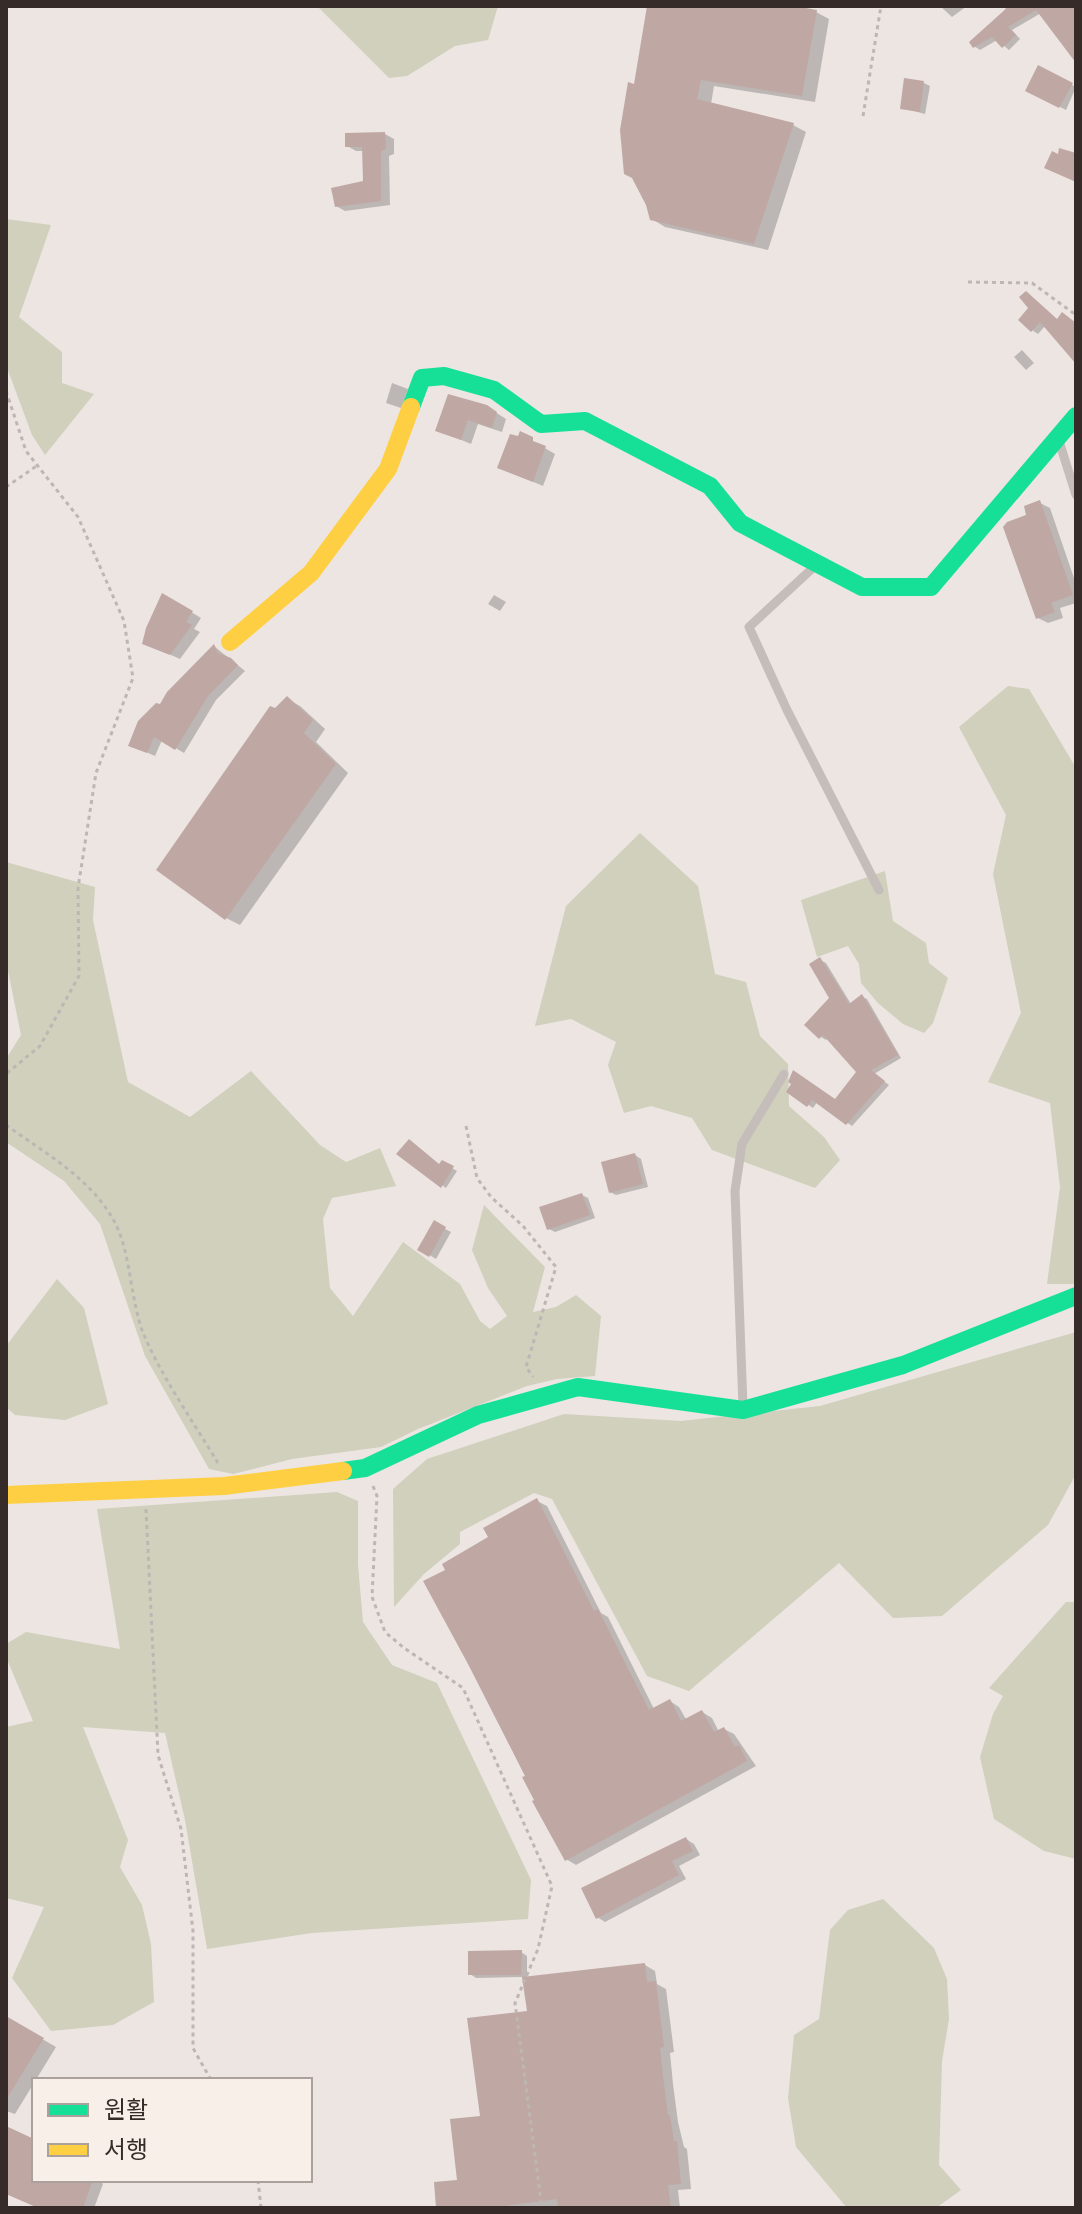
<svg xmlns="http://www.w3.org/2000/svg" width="1082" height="2214" font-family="'Public Sans','Noto Sans KR',sans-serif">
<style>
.green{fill:#d0d0bd}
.shadow{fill:#0003}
.building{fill:#bfa7a4}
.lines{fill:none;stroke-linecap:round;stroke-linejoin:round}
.path{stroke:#beb6b3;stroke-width:3;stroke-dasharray:4 4;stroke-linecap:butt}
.lane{stroke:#c5bdba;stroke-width:9}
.fast{stroke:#16e098;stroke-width:18}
.slow{stroke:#ffcf43;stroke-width:18}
</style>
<rect width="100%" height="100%" fill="#ece5e2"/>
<g class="green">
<polygon points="317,6 498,6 488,40 455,46 407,76 389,78"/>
<polygon points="6,219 51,225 19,317 62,352 62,383 94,394 45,455 32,435 6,365"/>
<polygon points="1008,686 1029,689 1076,768 1076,1284 1047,1284 1060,1187 1050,1103 988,1082 1021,1013 993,874 1006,815 959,727"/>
<polygon points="640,833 698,886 715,974 746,982 760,1036 788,1064 789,1106 824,1137 840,1160 815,1188 712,1150 692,1118 651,1106 624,1113 608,1065 616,1042 571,1019 535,1026 566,906"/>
<polygon points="6,862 95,887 93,920 128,1082 190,1117 251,1071 320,1145 346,1162 380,1148 396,1186 332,1198 323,1219 330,1288 353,1316 403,1242 460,1284 480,1321 490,1329 507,1316 488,1288 472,1250 484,1205 545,1267 533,1312 556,1307 576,1295 601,1316 595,1376 557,1379 527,1386 418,1429 381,1447 292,1459 233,1474 209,1469 145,1356 100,1224 64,1181 6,1142 6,1059 21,1035 6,961"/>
<polygon points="885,871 893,921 926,943 929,963 948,978 933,1023 924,1033 903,1024 878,1003 861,983 859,964 848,946 817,957 801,900"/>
<polygon points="57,1279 84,1308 108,1404 65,1420 15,1415 6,1407 6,1346"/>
<polygon points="1076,1332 1076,1474 1048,1525 942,1616 893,1618 839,1563 689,1691 647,1676 552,1499 534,1493 460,1532 460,1544 424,1574 394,1607 393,1489 427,1459 564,1414 681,1421 820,1406"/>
<polygon points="337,1492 358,1501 358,1565 363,1622 392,1665 437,1683 531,1880 528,1919 312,1933 207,1949 185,1820 165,1733 83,1727 128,1840 120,1867 142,1905 151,1944 154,2002 113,2025 51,2031 12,1978 44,1907 6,1898 6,1727 33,1721 6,1657 6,1644 26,1632 120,1649 97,1509"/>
<polygon points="1066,1602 1076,1602 1076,1859 1044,1851 994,1819 980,1757 993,1714 1003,1696 989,1688"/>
<polygon points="883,1899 934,1948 947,1979 949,2019 942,2061 939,2165 961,2190 936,2208 847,2208 796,2147 788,2098 794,2035 819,2019 830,1930 848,1910"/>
</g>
<g class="shadow">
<polygon points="649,6 782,6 816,12 829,19 815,102 714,86 711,104 793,125 806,132 768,250 665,227 652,219 636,86"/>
<polygon points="940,6 967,6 952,17"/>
<polygon points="1003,6 1075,6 1076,7 1041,13 1012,30 1020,39 1009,50 997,40 980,50 974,46 1007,10"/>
<polygon points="1039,68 1076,87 1066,110 1027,90"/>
<polygon points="924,83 930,86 925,114 902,108"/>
<polygon points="385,134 394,139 394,154 389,156 390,205 345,211 336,206 365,183 365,151 356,151 347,146"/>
<polygon points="1031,308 1058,320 1076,324 1076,357 1046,325 1038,334 1032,330"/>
<polygon points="1022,350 1034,363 1026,370 1014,357"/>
<polygon points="392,383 408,389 401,408 386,403"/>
<polygon points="486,406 506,419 502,432 478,424 471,444 437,430"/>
<polygon points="521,434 555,454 543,486 499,467"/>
<polygon points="1040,503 1050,508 1076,584 1076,603 1060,608 1063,618 1048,623 1038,618 1029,516"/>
<polygon points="163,595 201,618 194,629 200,632 180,659 144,643"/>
<polygon points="494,595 506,602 500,611 488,604"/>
<polygon points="215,647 245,671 216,700 184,753 162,740 155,756 139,749"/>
<polygon points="287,699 300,706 325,729 316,742 348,773 240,925 226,918 275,711"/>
<polygon points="820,960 826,963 851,1004 862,997 867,999 901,1058 874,1074 889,1085 852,1126 818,1101 813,1108 789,1092 836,1101 859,1072 828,1037 826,1040 821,1037 832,998"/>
<polygon points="399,1154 440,1166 442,1162 457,1171 446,1188"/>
<polygon points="635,1155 641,1159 648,1187 616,1195 610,1192"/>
<polygon points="582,1195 588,1198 595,1218 555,1232 549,1229"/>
<polygon points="434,1223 451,1232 436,1259 420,1249"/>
<polygon points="537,1501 547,1506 601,1613 608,1617 654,1709 670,1701 679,1707 687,1721 702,1712 712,1718 719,1732 724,1729 734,1734 756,1766 576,1865 566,1859 470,1663 448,1571"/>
<polygon points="686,1839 694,1844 700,1855 679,1866 686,1879 605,1922 597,1917"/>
<polygon points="521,1952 527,1956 527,1978 645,1965 655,1971 657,1984 666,1989 674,2052 670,2053 673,2084 678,2122 684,2147 687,2149 691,2189 678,2190 680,2208 554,2208 554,2206 438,2208 459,2182 482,2118 529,2012 524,1977 476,1978 470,1974"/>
<polygon points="6,2018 56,2047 15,2114 6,2111"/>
<polygon points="6,2128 34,2141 34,2180 99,2180 103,2184 94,2208 39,2208 6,2193"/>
</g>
<g class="building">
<polygon points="647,6 795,6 817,10 802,96 701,80 697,99 794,123 754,244 650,220 646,205 632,178 624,174 620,130 628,82 634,84"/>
<polygon points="1009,6 1076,6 1076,63 1036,10 1008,27 1016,35 1002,48 992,37 973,48 969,42"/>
<polygon points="1038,65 1073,83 1059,108 1025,91"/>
<polygon points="904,78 924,81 920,112 900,109"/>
<polygon points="385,132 386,149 381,151 381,201 335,207 331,188 363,181 362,147 345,147 345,133"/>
<polygon points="1059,148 1076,153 1076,182 1044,168 1052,151 1058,154"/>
<polygon points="1026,291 1057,319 1062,312 1076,323 1076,364 1040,322 1031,332 1018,320 1028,308 1019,297"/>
<polygon points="448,394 487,405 497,412 492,428 468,420 461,440 435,431"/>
<polygon points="520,431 533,437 533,441 546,446 533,482 497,468 510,434 518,436"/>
<polygon points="1040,500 1073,595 1051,603 1055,612 1036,619 1003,527 1007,522 1026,515 1024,506"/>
<polygon points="162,593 193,611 186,622 192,625 170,655 142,644 146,628"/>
<polygon points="214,644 218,653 231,658 238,665 208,696 175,750 154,737 147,753 128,746 138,721 156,703 160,704 167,692"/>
<polygon points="287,696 313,720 304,733 336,764 225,920 156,870 270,706 275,708"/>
<polygon points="820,957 849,1004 862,994 898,1055 871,1070 885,1081 846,1125 812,1100 807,1107 786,1092 791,1084 788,1082 793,1070 835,1099 856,1072 823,1035 819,1039 804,1025 829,998 809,964"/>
<polygon points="409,1139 439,1164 442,1160 454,1166 441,1188 396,1154"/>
<polygon points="635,1153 643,1184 609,1193 601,1162"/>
<polygon points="582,1193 590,1215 547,1230 539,1207"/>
<polygon points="434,1220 446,1227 429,1257 417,1250"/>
<polygon points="537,1498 594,1611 598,1609 649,1710 670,1699 681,1721 702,1710 714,1732 724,1727 735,1747 739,1745 747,1761 565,1861 532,1801 534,1800 522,1777 525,1776 468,1664 423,1581 445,1570 442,1564 488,1537 483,1528"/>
<polygon points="686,1837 693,1851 672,1861 679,1875 596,1919 581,1888"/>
<polygon points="522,1950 521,1975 468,1975 468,1951"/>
<polygon points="645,1963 647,1982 656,1981 664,2047 660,2048 663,2076 668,2115 670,2115 674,2141 677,2141 681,2184 668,2185 671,2208 558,2208 557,2199 490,2208 436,2208 434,2182 457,2180 450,2119 480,2116 467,2018 527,2011 522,1977"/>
<polygon points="6,2016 44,2038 6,2100"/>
<polygon points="6,2126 34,2139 34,2180 93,2180 83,2208 38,2208 6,2194"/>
</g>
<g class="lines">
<g class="path">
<polyline points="863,116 881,6"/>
<polyline points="968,282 1032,283 1076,315"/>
<polyline points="6,391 26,451 78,517 124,621 133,678 96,773 78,888 79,976 40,1046 6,1074"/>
<polyline points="6,487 38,465"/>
<path d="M6,1125c43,31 99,61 116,115 9,29 10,61 20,90 17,43 52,93 76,133"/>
<polyline points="466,1126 477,1178 491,1197 523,1226 556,1267 526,1367 533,1377"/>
<polyline points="373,1486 377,1496 372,1597 385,1632 404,1648 463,1688 552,1886 538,1949 515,2003 542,2208"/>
<polyline points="146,1509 158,1755 181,1829 193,1931 193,2048 211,2080"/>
<polyline points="258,2180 261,2208"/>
</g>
<g class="lane">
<polyline points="1059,441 1076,495"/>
<polyline points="815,566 749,627 787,710 879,890"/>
<polyline points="743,1407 735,1191 742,1144 784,1074"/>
</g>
<g class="fast">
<polyline points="411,407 422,378 444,376 494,390 541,424 585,421 710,486 740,523 862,587 931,587 1076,416"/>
<polyline points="343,1471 365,1468 478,1415 578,1387 743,1410 903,1365 1076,1296"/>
</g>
<g class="slow">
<polyline points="230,642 311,573 388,469 411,407"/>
<polyline points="6,1495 224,1486 343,1471"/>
</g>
</g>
<rect width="1082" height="2214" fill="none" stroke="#362b29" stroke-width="16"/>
<rect x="32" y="2078" width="280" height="104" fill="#f9efe9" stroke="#aba19c" stroke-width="2"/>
<rect x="48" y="2104" width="40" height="12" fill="#16e098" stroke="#aba19c" stroke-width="2"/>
<text x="104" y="2118" font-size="24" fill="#362b29">원활</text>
<rect x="48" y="2144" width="40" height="12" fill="#ffcf43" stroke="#aba19c" stroke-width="2"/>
<text x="104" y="2158" font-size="24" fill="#362b29">서행</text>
</svg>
